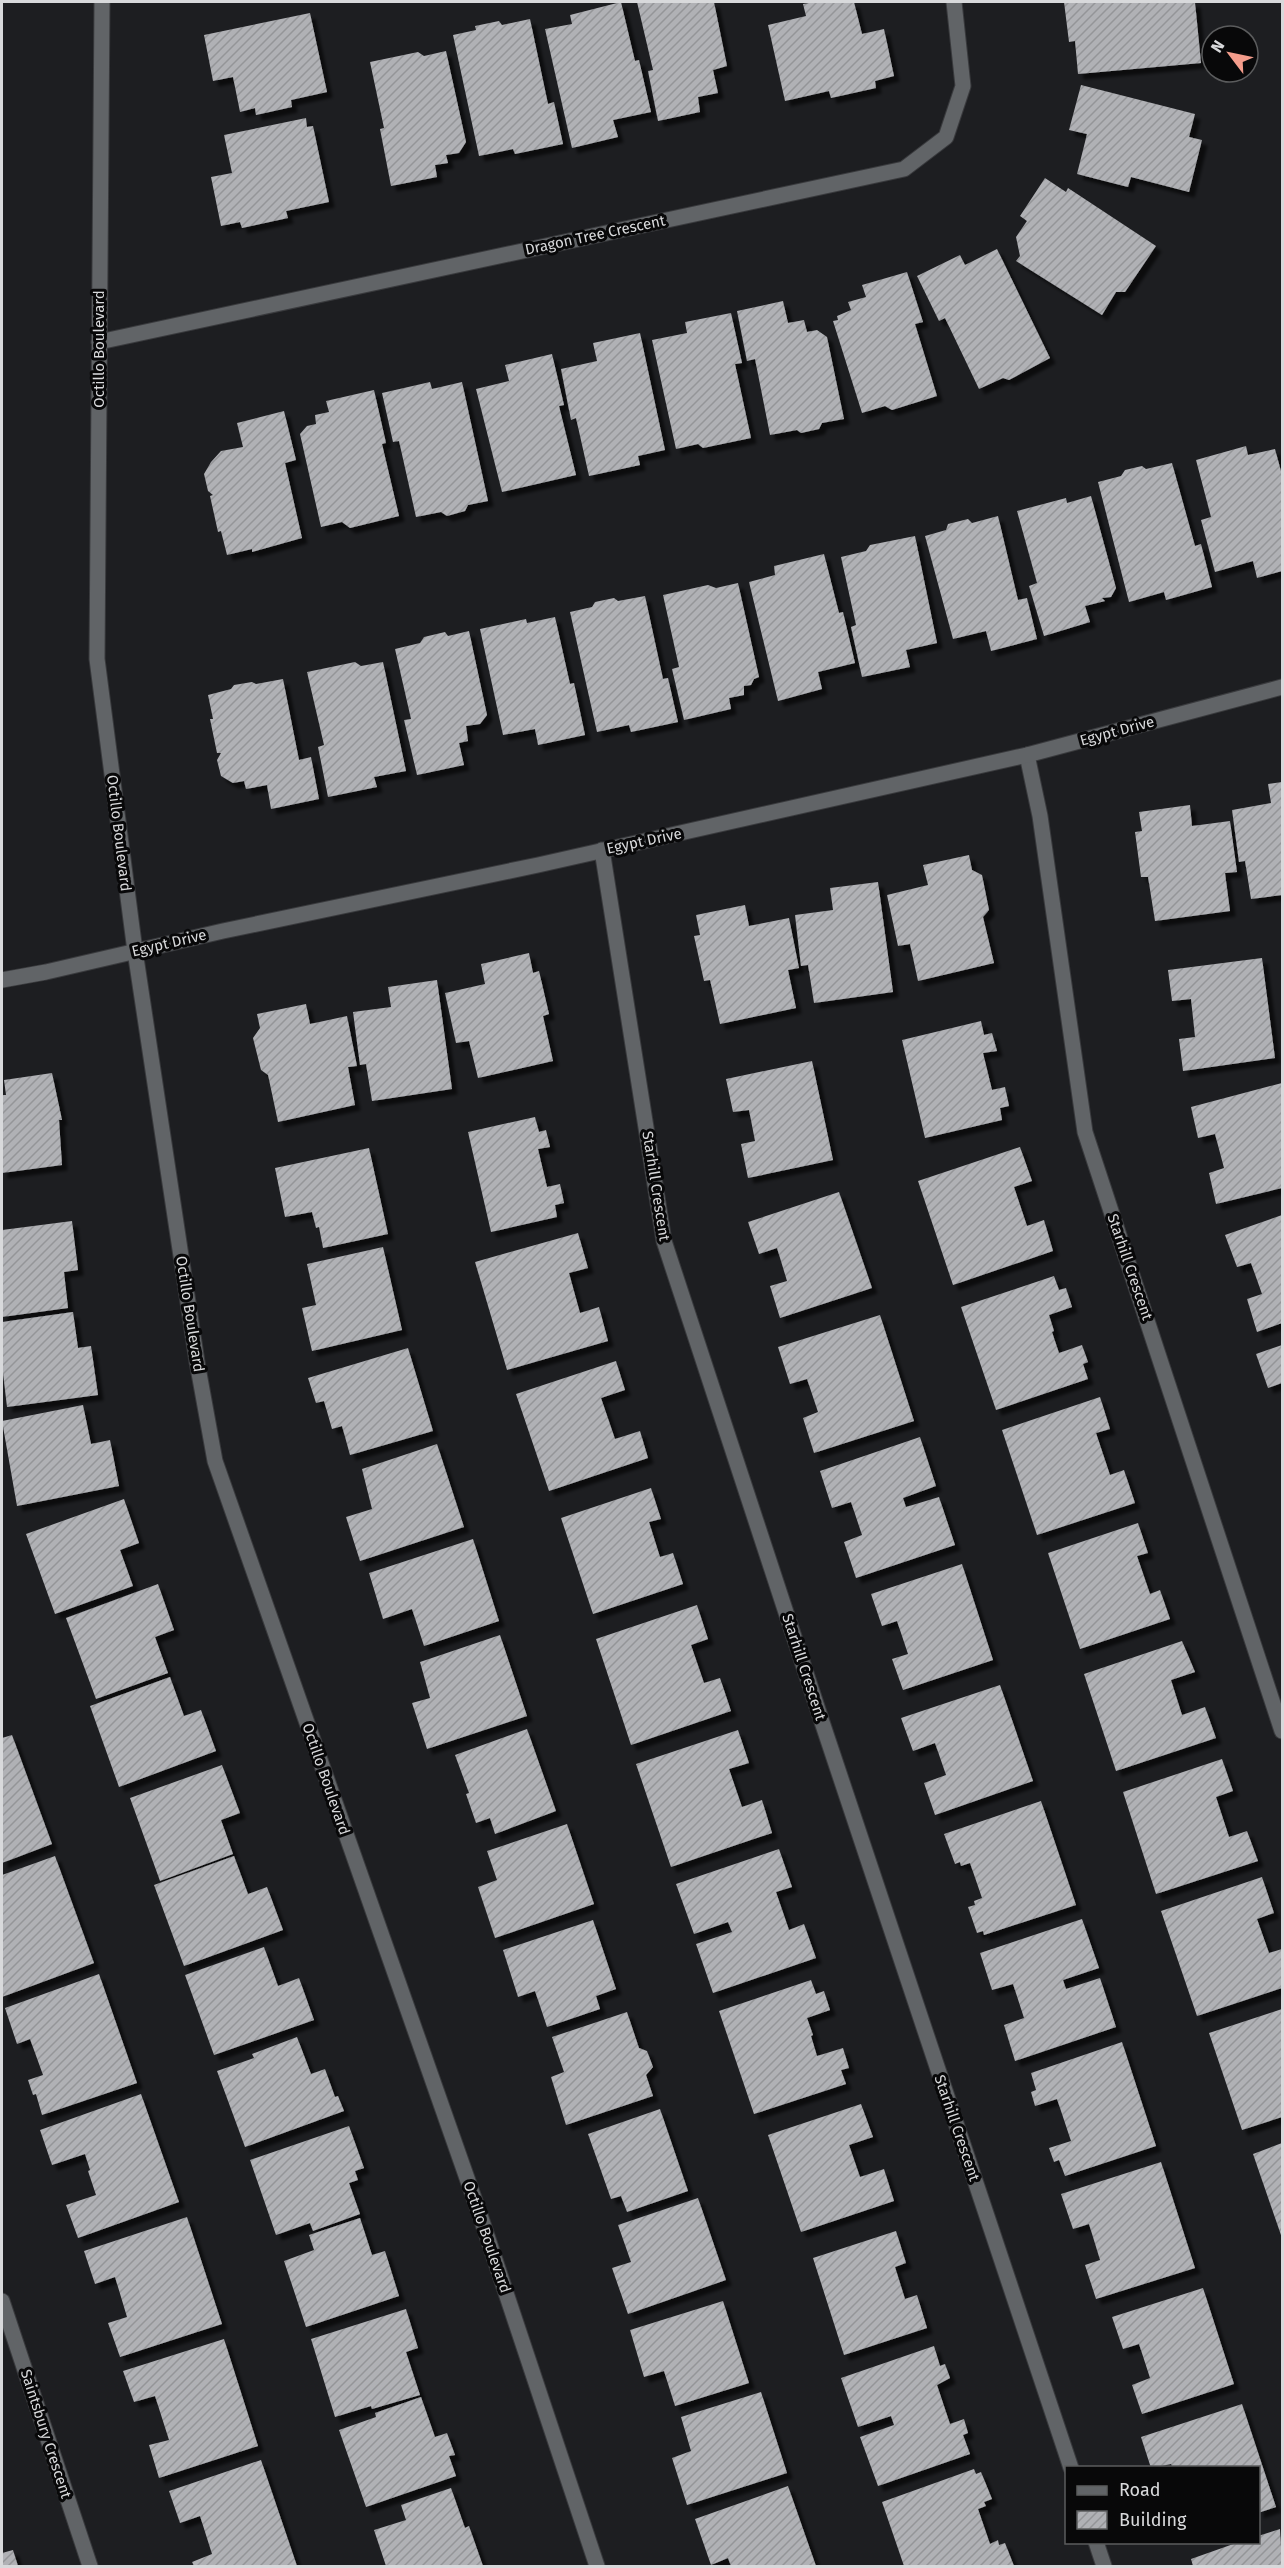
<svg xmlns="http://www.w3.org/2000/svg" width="1284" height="2568" font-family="'Fira Sans',sans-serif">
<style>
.building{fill:url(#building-hatch);filter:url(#shadow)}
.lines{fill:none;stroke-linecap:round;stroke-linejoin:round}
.minor-casing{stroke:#393a3d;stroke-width:17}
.minor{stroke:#616467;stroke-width:15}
.labels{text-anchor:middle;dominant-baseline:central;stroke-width:6;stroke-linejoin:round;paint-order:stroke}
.street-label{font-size:15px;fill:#d8d9db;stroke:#080809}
</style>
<defs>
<pattern id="building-hatch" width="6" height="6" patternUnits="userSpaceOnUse" patternTransform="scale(1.5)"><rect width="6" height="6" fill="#b0b1b5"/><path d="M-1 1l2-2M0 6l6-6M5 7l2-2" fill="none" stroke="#949598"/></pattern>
<filter id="shadow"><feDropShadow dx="5.5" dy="5.5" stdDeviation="1.5" flood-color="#0009"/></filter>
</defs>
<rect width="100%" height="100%" fill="#1d1e21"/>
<g class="building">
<polygon points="621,2 635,61 639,60 651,112 613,120 618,137 572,148 545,29 572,24 570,15"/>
<polygon points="637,2 714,2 727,66 713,70 718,93 698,97 700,112 658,121 648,71 653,70"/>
<polygon points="815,2 854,2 862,34 884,29 894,76 875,81 876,88 831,98 829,91 785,101 768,25 806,16 803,4"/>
<polygon points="1064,2 1195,2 1201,63 1078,74 1075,41 1069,42"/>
<polygon points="310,13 327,92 291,100 292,107 256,115 255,108 240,112 233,77 213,81 204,35"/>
<polygon points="530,19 548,104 554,102 563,144 515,154 513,149 479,156 453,35 476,30 475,26 499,21 502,25"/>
<polygon points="446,51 466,142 459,153 446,155 448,163 435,165 437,177 391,186 380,129 384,128 370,62 418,52 424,56"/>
<polygon points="1081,85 1195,114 1189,137 1202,140 1189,192 1131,177 1128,187 1077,174 1087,134 1069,130"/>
<polygon points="306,118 307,127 313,126 329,202 286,211 288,218 242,228 240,222 221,226 211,177 232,173 224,135"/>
<polygon points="1045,178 1066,192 1068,188 1156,246 1125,292 1116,292 1102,315 1016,261 1020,256 1016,237 1027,221 1020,216"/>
<polygon points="997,249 1050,358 1009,380 1003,378 979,389 945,318 939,321 917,276 960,255 965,265"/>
<polygon points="907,272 923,322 915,324 937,396 892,410 885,406 862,413 833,321 838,320 837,316 851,310 848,302 866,297 862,285"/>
<polygon points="783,301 788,323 804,320 807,332 817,330 827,337 844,419 822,423 819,429 801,433 797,430 770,435 755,359 747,361 737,311"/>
<polygon points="731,313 742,363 735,364 751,438 703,448 698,444 676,449 652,340 687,333 685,322"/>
<polygon points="640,333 665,450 638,456 640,465 589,476 576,418 571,420 561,369 597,361 593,343"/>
<polygon points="552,354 564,405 559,406 576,475 502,492 476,389 509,381 505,365"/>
<polygon points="430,382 432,389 462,382 488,501 468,505 465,511 447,516 441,512 416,517 399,441 393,442 382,393"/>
<polygon points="374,390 386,443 382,444 399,516 350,528 342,522 321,527 300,434 307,426 316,424 315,415 329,412 326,401"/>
<polygon points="284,411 296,460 285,463 302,538 252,552 252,549 227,555 221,531 218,532 210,496 213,495 208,491 204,474 211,462 221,451 243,447 237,423"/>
<polygon points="1246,446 1248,455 1275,449 1282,475 1282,571 1257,578 1253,561 1215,572 1201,520 1211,517 1196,460"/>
<polygon points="1172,463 1195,546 1201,544 1212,587 1166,600 1164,592 1129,602 1098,482 1121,476 1125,470 1142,466 1146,469"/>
<polygon points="1091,496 1116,588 1111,597 1102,598 1105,601 1085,606 1090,622 1044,636 1029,586 1037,583 1017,511 1066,498 1067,503"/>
<polygon points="998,516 1018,600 1027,598 1037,639 991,651 986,631 953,639 925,536 946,530 948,524 968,519 972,523"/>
<polygon points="915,536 937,643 906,650 910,667 862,677 851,627 856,625 841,557 866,551 870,545"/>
<polygon points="824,554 839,613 843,612 855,663 818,672 822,689 778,701 749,582 775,575 774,566"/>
<polygon points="738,583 759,677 754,679 751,685 744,686 744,695 729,698 731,709 684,720 672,669 679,667 663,595 708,585 716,588"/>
<polygon points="645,596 663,679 668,678 678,722 631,732 629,725 597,732 570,612 592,607 595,602 614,598 618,601"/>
<polygon points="555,617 570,684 574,683 585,735 538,745 535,729 503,735 480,629 526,619 527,623"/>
<polygon points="469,631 487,715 480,724 466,726 468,741 459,743 464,765 417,775 404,720 411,719 395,649 420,643 424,637 445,632 448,636"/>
<polygon points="355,662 361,666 383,662 406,771 374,777 377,787 328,797 318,747 324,745 307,672"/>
<polygon points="283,679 299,760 311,757 319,799 271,809 267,785 246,789 244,781 233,783 221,776 217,760 221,753 217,753 210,719 213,719 208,695 231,689 234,685 252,682 256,684"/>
<polygon points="1282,782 1282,895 1251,899 1245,861 1239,862 1232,810 1271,803 1268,784"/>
<polygon points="1190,805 1192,826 1230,821 1237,872 1225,873 1230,911 1155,921 1148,877 1141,877 1135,832 1142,831 1139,812"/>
<polygon points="969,855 972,870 982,875 989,910 983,917 994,963 918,981 910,944 898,946 887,895 928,885 923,865"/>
<polygon points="878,882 893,992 814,1003 808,965 801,966 795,915 833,910 830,888"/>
<polygon points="745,905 749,926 789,918 799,968 788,970 796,1008 720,1024 710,980 704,981 694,936 700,935 696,915"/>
<polygon points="529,953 533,973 539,971 549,1014 543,1016 553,1061 478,1078 469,1041 456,1043 445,993 485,984 481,964"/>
<polygon points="1262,958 1275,1058 1183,1071 1179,1039 1195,1037 1191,999 1172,1001 1168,970"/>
<polygon points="437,980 452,1089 372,1101 366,1064 360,1065 353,1012 391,1007 388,987"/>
<polygon points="306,1004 310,1024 347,1016 357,1066 348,1067 355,1105 278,1122 268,1075 261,1070 253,1038 260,1028 257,1014"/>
<polygon points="981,1021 984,1035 992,1033 997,1051 983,1053 992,1090 1005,1087 1009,1106 1000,1108 1002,1120 925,1138 902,1040"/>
<polygon points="812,1061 833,1160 748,1178 741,1144 755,1141 749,1110 733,1112 726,1079"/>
<polygon points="52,1073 62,1120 59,1120 62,1165 2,1173 2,1095 6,1095 4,1080"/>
<polygon points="1282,1083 1282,1188 1216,1204 1209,1173 1224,1168 1215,1134 1198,1138 1191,1107"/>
<polygon points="535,1117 539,1132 546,1130 550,1147 538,1149 547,1187 560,1184 564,1203 555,1205 557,1217 491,1232 468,1132"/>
<polygon points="1020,1147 1032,1181 1014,1187 1027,1226 1044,1220 1053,1251 953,1285 918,1181"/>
<polygon points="369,1148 388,1234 323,1248 319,1227 316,1228 312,1212 285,1217 275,1168"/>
<polygon points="839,1192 872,1288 780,1318 770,1286 787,1281 777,1248 759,1254 748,1222"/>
<polygon points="1282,1215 1282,1323 1257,1332 1247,1299 1262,1294 1251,1263 1237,1267 1225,1235"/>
<polygon points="72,1221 78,1270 64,1272 68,1308 2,1317 2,1230"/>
<polygon points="578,1233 588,1268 569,1273 580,1313 599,1307 608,1341 507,1370 475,1262"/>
<polygon points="383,1247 402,1330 312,1351 302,1308 316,1305 307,1264"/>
<polygon points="1054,1276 1059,1290 1066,1288 1072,1307 1049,1315 1054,1331 1052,1332 1059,1353 1082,1345 1088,1362 1083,1364 1088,1379 996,1410 961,1307"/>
<polygon points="73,1312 78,1348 91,1346 98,1395 7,1407 2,1365 2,1322"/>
<polygon points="880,1315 914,1421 814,1453 803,1418 818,1412 807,1379 790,1384 778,1347"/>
<polygon points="1282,1345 1282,1383 1268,1388 1256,1354"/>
<polygon points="408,1348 433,1431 350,1455 342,1426 332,1429 324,1401 316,1403 308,1378"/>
<polygon points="616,1361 625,1390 601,1398 615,1439 640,1431 648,1458 549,1491 516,1394"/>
<polygon points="1100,1397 1110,1429 1096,1433 1110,1475 1124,1470 1135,1503 1037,1535 1002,1430"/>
<polygon points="83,1405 91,1444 110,1440 119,1486 17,1506 2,1421"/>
<polygon points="920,1437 936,1486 903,1498 906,1507 939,1497 955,1545 856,1578 844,1542 862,1535 851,1502 832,1508 820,1471"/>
<polygon points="437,1444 464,1527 360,1561 346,1517 372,1509 362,1469"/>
<polygon points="651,1488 661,1519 649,1522 660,1557 673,1553 683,1584 593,1614 561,1518"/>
<polygon points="124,1499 139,1543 120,1550 133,1586 55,1614 26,1534"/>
<polygon points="1138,1523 1148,1553 1137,1556 1150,1594 1160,1590 1170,1619 1080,1649 1048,1553"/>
<polygon points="473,1539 499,1621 424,1646 412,1609 383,1619 369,1573"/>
<polygon points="962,1564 993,1660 903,1690 892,1659 908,1654 897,1621 882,1626 871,1594"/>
<polygon points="158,1584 174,1630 155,1637 168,1673 96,1699 66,1618"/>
<polygon points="697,1605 708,1639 691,1645 704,1683 720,1678 731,1711 631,1745 596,1639"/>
<polygon points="500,1635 527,1716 427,1749 412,1703 430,1698 420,1662"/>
<polygon points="1182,1641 1195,1672 1171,1680 1182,1715 1205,1707 1216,1738 1116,1771 1084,1674"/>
<polygon points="170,1677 184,1716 201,1710 216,1751 119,1787 90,1706"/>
<polygon points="1000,1685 1033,1781 935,1815 924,1783 946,1775 935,1743 913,1751 901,1718"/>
<polygon points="527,1729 556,1811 495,1834 490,1818 476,1823 466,1794 469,1793 455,1755"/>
<polygon points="738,1730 749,1763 729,1769 742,1807 762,1800 772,1833 671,1867 636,1764"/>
<polygon points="12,1735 52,1844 2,1863 2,1738"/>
<polygon points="1222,1759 1233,1791 1216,1797 1229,1837 1247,1831 1258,1861 1156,1894 1123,1792"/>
<polygon points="222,1765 240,1813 221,1820 233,1854 160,1881 130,1798"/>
<polygon points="1041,1801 1076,1905 984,1935 983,1931 977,1933 968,1907 975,1905 974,1901 982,1898 970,1863 961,1866 960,1862 955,1864 944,1834"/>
<polygon points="567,1824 594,1904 495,1938 478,1887 497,1880 487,1851"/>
<polygon points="779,1849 792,1887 776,1892 789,1930 804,1924 816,1958 713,1993 696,1944 732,1932 728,1922 694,1934 676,1884"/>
<polygon points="55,1856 94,1963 2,1997 2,1875"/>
<polygon points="234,1856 248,1894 267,1887 283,1930 184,1966 154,1885"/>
<polygon points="1262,1877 1274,1913 1257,1919 1269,1953 1282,1949 1282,1988 1197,2016 1161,1911"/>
<polygon points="1082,1919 1099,1968 1063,1980 1066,1989 1100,1978 1116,2027 1015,2061 1004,2025 1024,2018 1013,1984 992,1990 980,1953"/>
<polygon points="593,1920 616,1989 596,1996 600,2009 547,2027 535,1991 518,1997 503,1950"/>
<polygon points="264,1947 278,1986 299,1978 314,2020 214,2055 185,1975"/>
<polygon points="99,1974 137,2083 42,2115 36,2094 33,2095 28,2080 43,2075 30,2039 17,2044 5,2008"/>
<polygon points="811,1980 816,1994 824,1991 830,2010 807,2018 813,2035 811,2036 817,2056 843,2048 849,2068 841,2070 846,2084 754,2114 719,2011"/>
<polygon points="1282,2009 1282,2117 1242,2130 1209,2033"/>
<polygon points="627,2012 639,2048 647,2051 653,2067 646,2075 653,2096 566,2125 551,2077 564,2072 552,2037"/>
<polygon points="297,2037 311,2074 325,2069 335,2097 338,2096 344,2111 245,2147 217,2071 254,2058 252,2054"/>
<polygon points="1122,2042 1156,2146 1065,2176 1059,2160 1054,2162 1049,2148 1071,2141 1057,2099 1035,2106 1031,2092 1036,2090 1031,2073"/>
<polygon points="141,2094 179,2202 78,2238 66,2205 96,2195 88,2171 90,2170 85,2154 52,2165 40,2130"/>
<polygon points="861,2104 873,2137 849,2145 860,2177 884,2169 894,2201 801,2232 768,2135"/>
<polygon points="660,2109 688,2191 627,2212 621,2196 611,2199 588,2134"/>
<polygon points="349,2126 364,2168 355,2171 358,2180 349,2183 360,2214 313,2231 310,2223 276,2235 250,2160"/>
<polygon points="1282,2143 1282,2238 1253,2154"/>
<polygon points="1161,2162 1195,2268 1096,2299 1085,2265 1100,2260 1089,2224 1073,2229 1061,2194"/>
<polygon points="698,2198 726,2280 628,2314 612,2268 631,2262 618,2225"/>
<polygon points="187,2217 222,2324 120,2357 108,2323 127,2317 115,2277 95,2284 84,2251"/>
<polygon points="360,2218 372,2255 385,2251 399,2296 306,2327 284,2261 314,2250 309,2235"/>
<polygon points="896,2231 906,2263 895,2267 905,2299 917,2295 927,2328 844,2355 813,2258"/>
<polygon points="1203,2288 1234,2384 1142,2414 1132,2385 1150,2378 1139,2344 1123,2349 1112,2317"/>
<polygon points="723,2301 749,2383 675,2406 664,2371 644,2377 630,2330"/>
<polygon points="406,2309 418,2348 406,2352 420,2395 372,2409 371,2406 335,2417 311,2339"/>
<polygon points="224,2339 258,2446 159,2478 149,2445 169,2440 155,2396 134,2402 123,2371"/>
<polygon points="934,2346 940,2366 945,2364 950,2378 937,2385 950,2424 964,2419 968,2433 963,2435 970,2454 878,2486 860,2437 894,2425 891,2416 858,2427 841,2378"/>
<polygon points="761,2392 787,2473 687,2505 672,2458 691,2451 681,2417"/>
<polygon points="421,2397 435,2437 447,2433 455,2455 449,2456 456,2476 366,2507 339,2430 376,2417 375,2413"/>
<polygon points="1242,2404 1276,2507 1258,2513 1258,2468 1173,2468 1171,2464 1151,2468 1141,2437"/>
<polygon points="261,2460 297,2566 194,2566 192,2562 212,2554 200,2516 180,2523 169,2491"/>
<polygon points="974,2469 976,2474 981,2472 992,2499 984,2502 986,2506 978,2509 990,2544 998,2540 999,2545 1005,2543 1014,2566 904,2566 882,2502"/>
<polygon points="788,2486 816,2566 731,2566 728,2558 711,2565 695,2519"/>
<polygon points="451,2488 465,2528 469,2526 483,2566 386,2566 374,2530 406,2520 401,2505"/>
<polygon points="1280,2529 1282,2566 1193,2566 1191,2559 1239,2542 1258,2542 1258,2536"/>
<polygon points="13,2550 18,2566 2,2566 2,2553"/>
</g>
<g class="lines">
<defs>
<g id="minor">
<polyline points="102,2 97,659 135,951 197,1362 215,1461 481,2218 597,2566"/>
<polyline points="99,342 904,169 946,137 963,86 954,2"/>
<polyline points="1027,755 1040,816 1085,1132 1282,1731"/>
<polyline points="602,850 664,1241 821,1719 1071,2468"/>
<polyline points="2,980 46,972 223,931 538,865 1027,755 1282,687"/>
<polyline points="2,2301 90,2566"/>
<polyline points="1096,2542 1104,2566"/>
</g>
</defs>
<use href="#minor" class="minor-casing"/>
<use href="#minor" class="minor"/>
</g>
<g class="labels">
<g class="street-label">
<text transform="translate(595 235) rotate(-12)">Dragon Tree Crescent</text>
<text transform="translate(99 349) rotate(-90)">Octillo Boulevard</text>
<text transform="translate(1117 731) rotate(-15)">Egypt Drive</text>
<text transform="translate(119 833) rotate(83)">Octillo Boulevard</text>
<text transform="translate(644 841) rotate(-12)">Egypt Drive</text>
<text transform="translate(169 943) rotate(-13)">Egypt Drive</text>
<text transform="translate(656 1186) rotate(81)">Starhill Crescent</text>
<text transform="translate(1130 1267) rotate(71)">Starhill Crescent</text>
<text transform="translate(190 1314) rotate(81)">Octillo Boulevard</text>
<text transform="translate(804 1667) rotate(72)">Starhill Crescent</text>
<text transform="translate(326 1779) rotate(71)">Octillo Boulevard</text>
<text transform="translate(957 2128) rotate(71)">Starhill Crescent</text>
<text transform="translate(487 2237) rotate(71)">Octillo Boulevard</text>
<text transform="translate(46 2434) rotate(72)">Saintsbury Crescent</text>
</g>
</g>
<rect width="1284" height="2568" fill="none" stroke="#d8d9db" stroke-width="6"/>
<rect x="1065" y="2466" width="195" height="78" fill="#080809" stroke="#5b5c5d" stroke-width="1.5"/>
<rect x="1077" y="2486" width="30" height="9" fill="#616467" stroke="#5b5c5d" stroke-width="1.5"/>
<text x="1119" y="2496" font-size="18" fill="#d8d9db">Road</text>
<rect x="1077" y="2511" width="30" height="18" fill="url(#building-hatch)" stroke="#5b5c5d" stroke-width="1.5"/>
<text x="1119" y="2526" font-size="18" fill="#d8d9db">Building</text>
<g transform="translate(1230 54) rotate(302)"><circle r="28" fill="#080809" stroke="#5b5c5d" stroke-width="1.5"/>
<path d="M0-4.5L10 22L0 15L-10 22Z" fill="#f49d8c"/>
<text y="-9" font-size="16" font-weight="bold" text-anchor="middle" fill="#d8d9db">N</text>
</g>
</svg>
